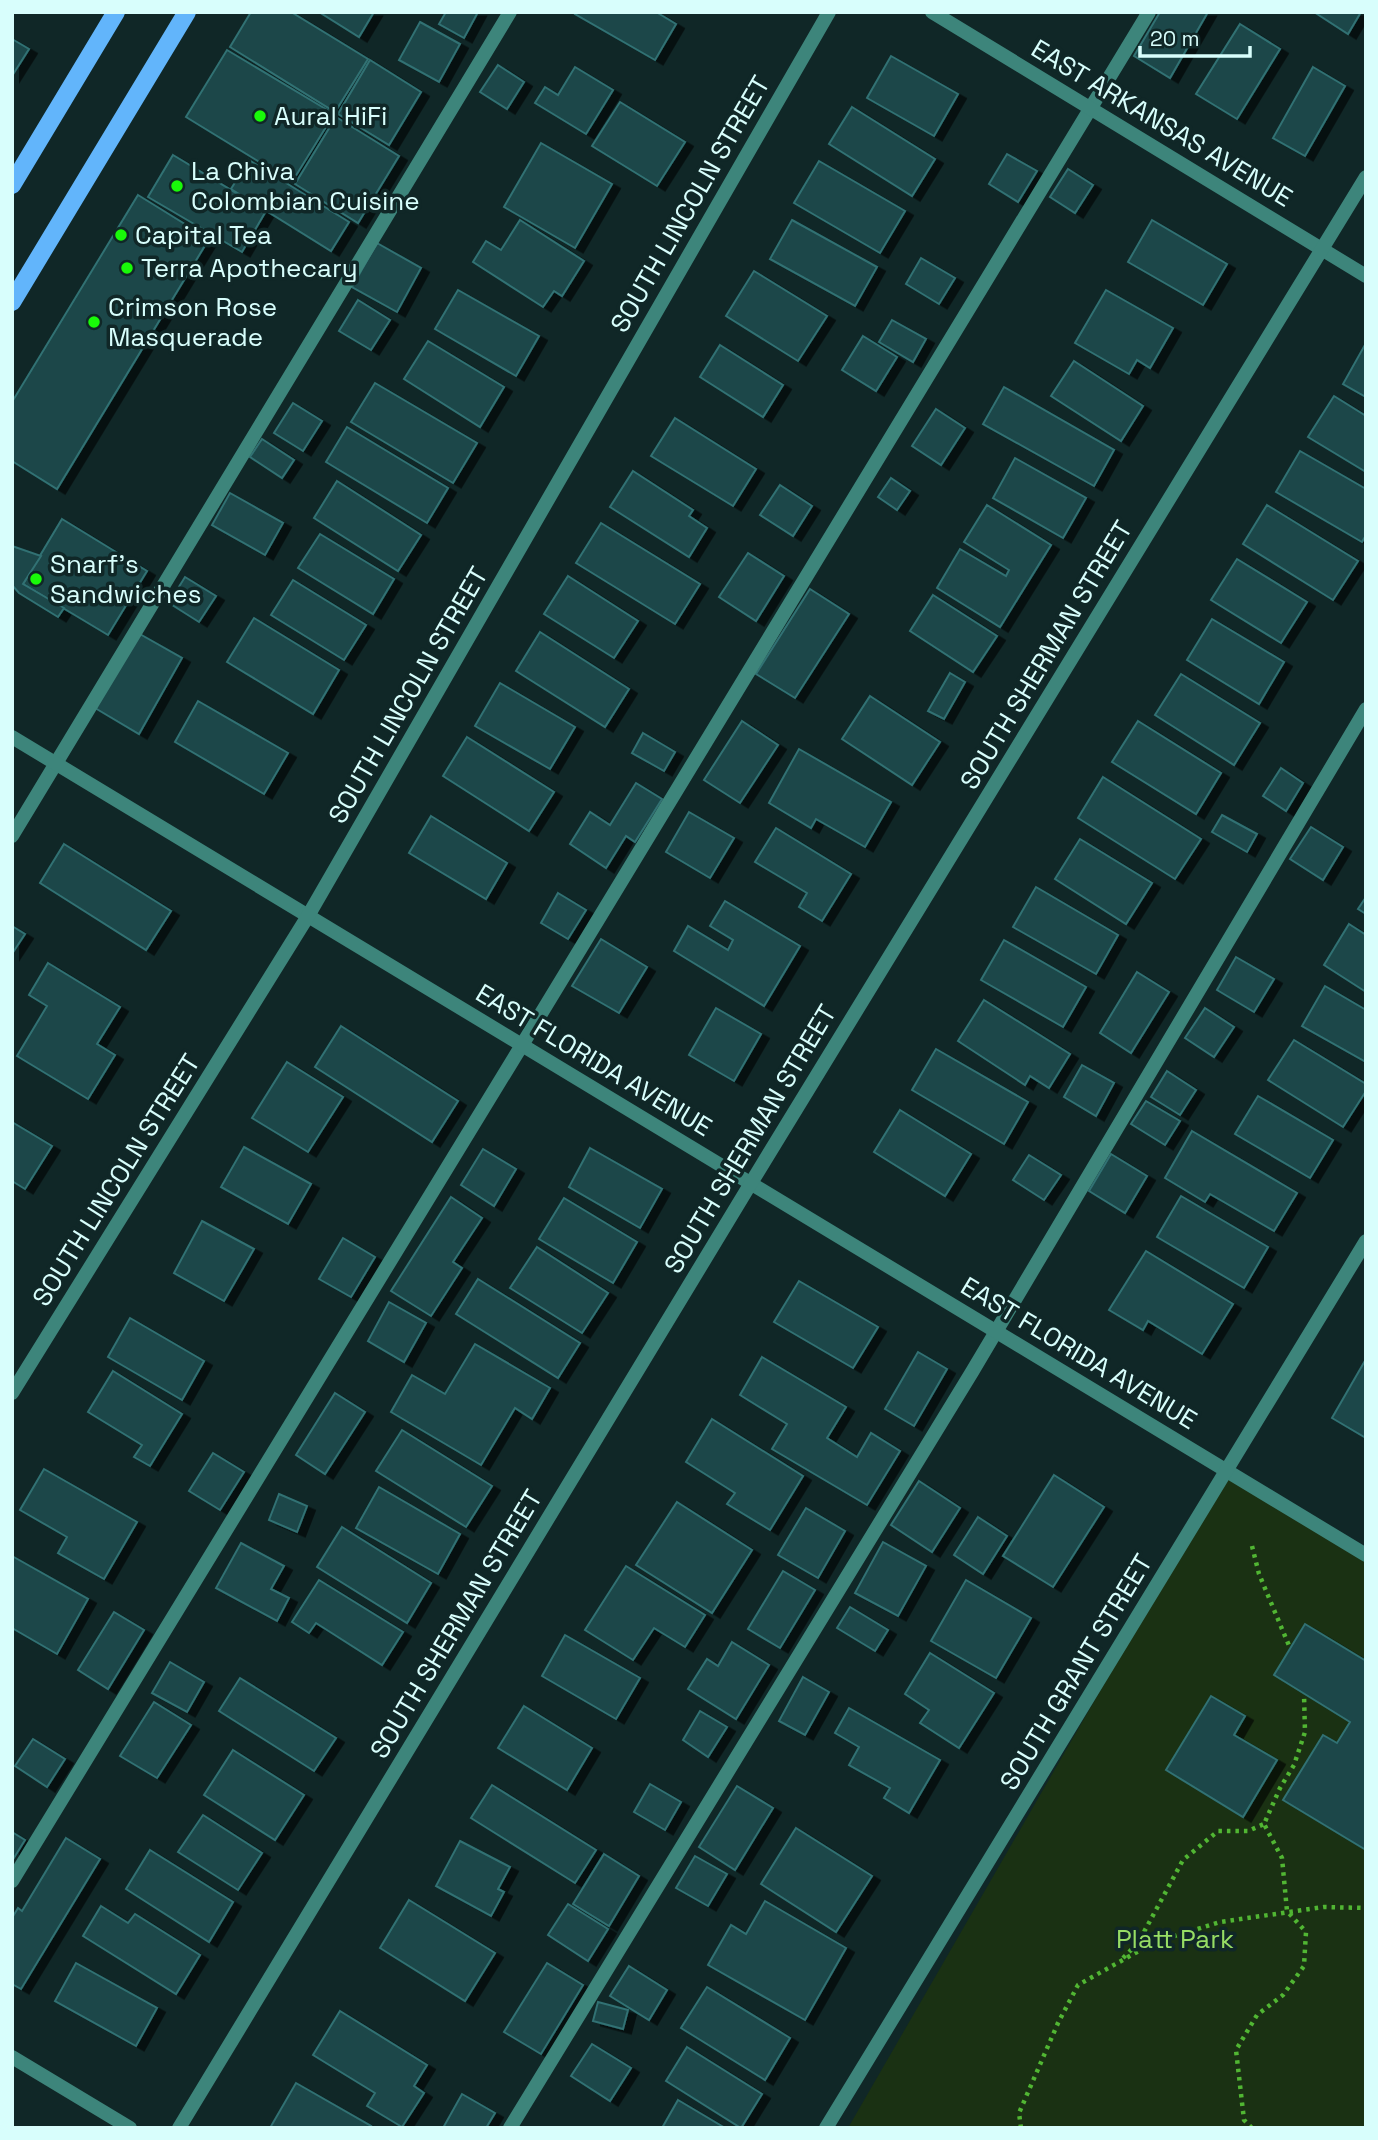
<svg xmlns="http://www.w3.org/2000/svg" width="1378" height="2140" font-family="'Space Grotesk',sans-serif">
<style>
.park{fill:#1a3113}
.building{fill:#1d4648;stroke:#307173;stroke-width:2;filter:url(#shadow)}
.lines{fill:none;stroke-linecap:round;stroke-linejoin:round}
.path{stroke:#51b633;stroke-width:4.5;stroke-dasharray:3.5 5;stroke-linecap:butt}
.lane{stroke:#3d857b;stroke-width:14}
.street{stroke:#3d857b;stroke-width:14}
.primary{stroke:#62b5fb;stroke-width:18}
.poi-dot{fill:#19f909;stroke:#102727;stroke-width:2.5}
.labels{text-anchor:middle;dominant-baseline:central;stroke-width:7;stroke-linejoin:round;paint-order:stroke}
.poi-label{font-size:26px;fill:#d8fefc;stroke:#102727;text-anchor:start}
.street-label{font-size:26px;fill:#d8fefc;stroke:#102727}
.park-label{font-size:26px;fill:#97dd64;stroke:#102727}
</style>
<defs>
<filter id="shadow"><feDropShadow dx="8" dy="4.5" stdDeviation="0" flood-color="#0009"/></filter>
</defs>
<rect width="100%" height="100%" fill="#102727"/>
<polygon class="park" points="1227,1471 1366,1555 1366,2128 848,2128"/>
<g class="building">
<polygon points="251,12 291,12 368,59 335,112 230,47"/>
<polygon points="319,12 374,12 359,37"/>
<polygon points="446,12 478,12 464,38 439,24"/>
<polygon points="576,12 656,12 676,24 655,60 575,14"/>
<polygon points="1160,12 1208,12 1170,78 1134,56"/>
<polygon points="1314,12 1361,12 1348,34"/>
<polygon points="420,22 460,44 439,82 399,60"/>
<polygon points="1240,24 1280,49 1237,119 1196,94"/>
<polygon points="12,39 29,49 12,76"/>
<polygon points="227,50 334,114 292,182 186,117"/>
<polygon points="891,56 958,94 934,136 867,98"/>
<polygon points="370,60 421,92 389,145 338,114"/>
<polygon points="498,65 524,82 507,109 480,92"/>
<polygon points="575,67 613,90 586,134 535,103 545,87 558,95"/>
<polygon points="1313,67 1345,86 1305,156 1273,138"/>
<polygon points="620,102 685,142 657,186 592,146"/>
<polygon points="852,107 935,159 912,196 829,144"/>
<polygon points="336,117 399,156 358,223 295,184"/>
<polygon points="541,143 612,184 575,248 504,207"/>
<polygon points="1007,154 1037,171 1018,202 989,184"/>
<polygon points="173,155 266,211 242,252 148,197"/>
<polygon points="249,160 349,222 331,251 231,189"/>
<polygon points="819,161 905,211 880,253 794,203"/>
<polygon points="1068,169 1093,185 1075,213 1050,197"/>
<polygon points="138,195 209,239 57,489 12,461 12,402"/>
<polygon points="520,220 584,261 562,296 554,291 543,307 473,262 486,241 501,250"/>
<polygon points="792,220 877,267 855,306 770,259"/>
<polygon points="1152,220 1227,264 1203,305 1128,262"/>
<polygon points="377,243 421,268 397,312 352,287"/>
<polygon points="921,258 955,278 939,304 906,284"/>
<polygon points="754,271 827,316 798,361 726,316"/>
<polygon points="458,290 539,336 516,376 435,329"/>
<polygon points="1106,290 1173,328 1150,368 1137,360 1129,374 1075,343"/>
<polygon points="358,300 390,320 371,350 339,331"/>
<polygon points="892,320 926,339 913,362 879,342"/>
<polygon points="863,336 897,357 876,391 842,370"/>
<polygon points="428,341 504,387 480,427 404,379"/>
<polygon points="1366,343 1366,397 1343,384"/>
<polygon points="720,345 783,385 763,417 700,377"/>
<polygon points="1074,361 1143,406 1121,441 1051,396"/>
<polygon points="375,383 477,443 453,483 351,422"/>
<polygon points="1004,387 1114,450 1094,486 983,424"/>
<polygon points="1334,396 1366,416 1366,472 1308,437"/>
<polygon points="293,403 322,421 303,451 274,433"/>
<polygon points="936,409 965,428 941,465 912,446"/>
<polygon points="675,418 756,469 733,506 651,456"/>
<polygon points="347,427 448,488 427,523 326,462"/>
<polygon points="262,439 294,460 282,478 250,457"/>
<polygon points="1300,451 1366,489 1366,535 1362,542 1276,492"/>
<polygon points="1015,458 1086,498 1063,538 993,498"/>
<polygon points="633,471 693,510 689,516 707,528 689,557 610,507"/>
<polygon points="891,478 910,491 897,510 878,497"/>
<polygon points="337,481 421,535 398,571 314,518"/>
<polygon points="780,485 812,506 793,536 760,515"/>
<polygon points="230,493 283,523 265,555 212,525"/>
<polygon points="987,505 1051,545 1000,627 937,588 960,549 1006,576 1009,570 964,542"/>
<polygon points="1267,505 1358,561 1333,600 1243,544"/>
<polygon points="62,519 147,571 108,635 23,584"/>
<polygon points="601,523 700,584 675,624 576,563"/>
<polygon points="320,534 394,579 373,614 298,568"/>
<polygon points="12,546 41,556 23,584 64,608 58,617 19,593 12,585"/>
<polygon points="748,553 784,576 756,621 719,597"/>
<polygon points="1237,559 1307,602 1281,643 1211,600"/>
<polygon points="568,576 638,621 614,658 544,614"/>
<polygon points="185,577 216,596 199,622 169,603"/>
<polygon points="293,580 366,625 344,660 271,615"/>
<polygon points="810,589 849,614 795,698 756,674"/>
<polygon points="933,595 997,636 973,672 910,631"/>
<polygon points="254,618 339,670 313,714 227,662"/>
<polygon points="1212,619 1284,662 1259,704 1187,660"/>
<polygon points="540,632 629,689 605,727 516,671"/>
<polygon points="138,633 182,658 139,734 95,708"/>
<polygon points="950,673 965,682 944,719 928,711"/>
<polygon points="1181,674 1260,723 1234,765 1155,715"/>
<polygon points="500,683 575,727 550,769 475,726"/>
<polygon points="870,696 940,742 912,785 842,739"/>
<polygon points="198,701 288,753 264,794 175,742"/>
<polygon points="742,721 778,745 740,803 704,780"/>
<polygon points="1138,721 1221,773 1196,814 1112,762"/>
<polygon points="643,733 675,752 664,771 632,753"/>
<polygon points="467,737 554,792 529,831 443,776"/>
<polygon points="799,749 891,802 865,847 816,819 811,828 769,803"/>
<polygon points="1281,768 1303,783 1286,811 1263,796"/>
<polygon points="1103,777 1201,839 1175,879 1078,818"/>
<polygon points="636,783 662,799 635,842 626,836 606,868 570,844 590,812 610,825"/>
<polygon points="689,812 734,838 710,878 666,852"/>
<polygon points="1222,815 1257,834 1247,852 1212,832"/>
<polygon points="431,816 507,863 486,899 409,853"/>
<polygon points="1311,827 1343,847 1323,880 1290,859"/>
<polygon points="776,828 851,874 822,921 799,907 807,893 755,862"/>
<polygon points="1080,839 1152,883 1126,924 1055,879"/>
<polygon points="64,844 171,911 146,950 40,883"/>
<polygon points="1036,887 1118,935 1096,974 1013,927"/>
<polygon points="558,893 586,910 568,939 541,923"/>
<polygon points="1366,897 1366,914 1358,909"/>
<polygon points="725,901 800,946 764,1006 674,951 688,926 728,950 733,940 710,926"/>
<polygon points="1349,924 1366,935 1366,992 1324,965"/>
<polygon points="12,926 25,934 12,954"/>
<polygon points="601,939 647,967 619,1013 572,986"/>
<polygon points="1004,940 1086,987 1063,1027 981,980"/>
<polygon points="1236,957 1274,979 1254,1012 1217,990"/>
<polygon points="48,963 120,1007 97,1044 115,1055 88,1099 17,1056 47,1006 29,995"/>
<polygon points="1137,972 1169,992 1131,1053 1100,1033"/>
<polygon points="1325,986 1366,1010 1366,1062 1302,1026"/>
<polygon points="984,1000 1070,1054 1049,1088 1030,1076 1025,1085 958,1041"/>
<polygon points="716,1008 761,1034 734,1081 689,1055"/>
<polygon points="1205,1008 1234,1027 1214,1057 1185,1038"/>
<polygon points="341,1026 458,1101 432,1142 315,1067"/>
<polygon points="1294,1040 1366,1084 1366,1091 1343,1127 1268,1080"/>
<polygon points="936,1049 1028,1102 1004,1144 912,1090"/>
<polygon points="287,1062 343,1097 308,1152 252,1118"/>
<polygon points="1082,1065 1114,1083 1096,1116 1064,1097"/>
<polygon points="1167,1071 1196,1090 1180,1115 1151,1097"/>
<polygon points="1258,1096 1333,1140 1310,1178 1235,1134"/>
<polygon points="1146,1101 1180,1121 1165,1145 1131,1124"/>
<polygon points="900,1110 971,1154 945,1196 874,1152"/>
<polygon points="12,1122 52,1146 25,1189 12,1181"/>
<polygon points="1192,1131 1297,1193 1274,1231 1210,1194 1205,1202 1165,1178"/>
<polygon points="244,1147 311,1184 288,1224 221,1187"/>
<polygon points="590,1148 662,1189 640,1228 569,1187"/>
<polygon points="483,1149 516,1169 494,1206 461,1185"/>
<polygon points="1111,1154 1147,1176 1125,1213 1089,1191"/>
<polygon points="1029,1155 1061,1175 1044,1200 1013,1180"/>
<polygon points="1181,1196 1268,1247 1244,1288 1157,1237"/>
<polygon points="451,1197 482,1218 453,1262 462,1268 431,1316 391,1291"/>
<polygon points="564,1198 637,1242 613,1283 539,1239"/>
<polygon points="202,1221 254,1249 224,1301 174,1273"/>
<polygon points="343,1238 375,1257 351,1297 319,1279"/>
<polygon points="537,1247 608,1293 582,1333 510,1288"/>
<polygon points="1146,1251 1233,1304 1202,1354 1148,1321 1143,1330 1109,1310"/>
<polygon points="478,1279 580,1343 558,1378 456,1314"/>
<polygon points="799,1281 878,1327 853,1368 774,1322"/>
<polygon points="389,1302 426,1323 404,1362 368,1341"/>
<polygon points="130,1318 204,1361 182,1400 108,1357"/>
<polygon points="475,1344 550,1388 532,1419 515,1408 481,1465 391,1412 412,1375 445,1394"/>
<polygon points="918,1352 947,1369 914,1426 885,1409"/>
<polygon points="762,1357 846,1407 827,1438 857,1457 871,1433 900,1451 867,1505 772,1449 787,1424 740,1395"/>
<polygon points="1366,1359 1366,1438 1332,1418"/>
<polygon points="113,1371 182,1414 150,1466 134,1457 142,1445 88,1412"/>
<polygon points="335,1393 365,1412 325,1474 296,1455"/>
<polygon points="712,1419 803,1476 770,1530 727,1504 735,1493 686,1462"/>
<polygon points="402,1430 492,1486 466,1527 376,1471"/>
<polygon points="213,1453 244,1472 220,1510 189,1491"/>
<polygon points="44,1469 137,1522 104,1579 58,1553 67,1537 20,1510"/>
<polygon points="1054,1475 1104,1507 1053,1587 1003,1556"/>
<polygon points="919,1481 960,1508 932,1552 891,1525"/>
<polygon points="379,1487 460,1534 438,1574 356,1528"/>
<polygon points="279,1494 307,1506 297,1532 269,1520"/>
<polygon points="677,1502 752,1550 712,1613 636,1565"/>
<polygon points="806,1508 845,1531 818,1578 778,1555"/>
<polygon points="978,1517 1007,1536 983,1574 954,1555"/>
<polygon points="342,1527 431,1583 407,1623 317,1567"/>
<polygon points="883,1542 926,1566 898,1616 855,1593"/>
<polygon points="241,1543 284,1566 271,1589 289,1598 277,1621 216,1588"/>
<polygon points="12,1556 88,1599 57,1654 12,1628"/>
<polygon points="626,1566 705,1615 685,1647 654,1628 633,1660 585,1630"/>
<polygon points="783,1571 815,1590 780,1648 748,1629"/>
<polygon points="319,1580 403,1632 382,1665 316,1623 309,1633 292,1622"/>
<polygon points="966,1580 1031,1618 996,1678 931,1641"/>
<polygon points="850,1607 888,1630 875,1651 837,1628"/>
<polygon points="114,1612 144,1630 108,1689 78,1670"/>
<polygon points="1305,1624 1366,1661 1366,1850 1283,1800 1323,1735 1337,1743 1350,1722 1274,1675"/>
<polygon points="565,1635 640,1678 616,1719 542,1676"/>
<polygon points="732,1642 769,1665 736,1719 688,1689 707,1659 718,1666"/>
<polygon points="930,1653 994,1693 959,1748 920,1723 929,1710 905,1694"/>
<polygon points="170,1662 204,1682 187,1712 152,1693"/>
<polygon points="803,1677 829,1692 805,1735 779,1721"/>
<polygon points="240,1678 336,1738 314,1771 219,1711"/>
<polygon points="1211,1696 1245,1716 1234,1735 1277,1760 1243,1817 1166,1770"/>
<polygon points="154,1702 191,1725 157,1778 120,1756"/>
<polygon points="524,1706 592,1748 567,1790 498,1748"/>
<polygon points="849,1708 940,1760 909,1813 884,1798 890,1788 849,1765 859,1747 835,1733"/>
<polygon points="700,1711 727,1727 708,1757 683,1740"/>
<polygon points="33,1739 65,1759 47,1787 15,1766"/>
<polygon points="233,1750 304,1795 275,1840 204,1795"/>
<polygon points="650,1784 681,1802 665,1830 634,1812"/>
<polygon points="492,1785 596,1850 575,1883 471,1818"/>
<polygon points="737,1786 773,1808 735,1870 699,1847"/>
<polygon points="203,1815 262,1853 238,1890 178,1852"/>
<polygon points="796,1828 872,1876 836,1932 761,1884"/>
<polygon points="12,1832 25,1840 12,1861"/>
<polygon points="66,1838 100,1859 21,1989 12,1984 12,1918 18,1908 22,1911"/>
<polygon points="460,1841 510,1867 498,1889 504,1892 491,1916 436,1886"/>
<polygon points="150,1850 233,1902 209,1942 126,1889"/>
<polygon points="604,1854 639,1876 609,1926 573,1904"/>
<polygon points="695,1856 727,1874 708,1906 676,1888"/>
<polygon points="409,1900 495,1953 465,2001 380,1948"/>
<polygon points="765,1901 846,1948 805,2020 708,1965 731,1925 746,1934"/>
<polygon points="568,1904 608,1929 588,1961 548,1935"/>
<polygon points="101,1906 128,1923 135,1914 200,1955 176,1994 83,1936"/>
<polygon points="76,1963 157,2008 136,2046 55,2001"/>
<polygon points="547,1963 583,1985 541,2054 504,2032"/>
<polygon points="629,1966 667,1990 649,2020 610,1996"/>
<polygon points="707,1987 790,2038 765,2080 681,2028"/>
<polygon points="598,2002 628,2010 623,2029 593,2021"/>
<polygon points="340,2011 427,2065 414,2086 424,2093 402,2127 367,2106 375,2093 313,2055"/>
<polygon points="592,2044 631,2068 610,2101 571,2076"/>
<polygon points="687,2047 762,2094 741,2128 666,2081"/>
<polygon points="296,2083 371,2126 370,2128 270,2128"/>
<polygon points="462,2094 495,2113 486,2128 443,2128"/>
<polygon points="678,2100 725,2128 662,2128"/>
</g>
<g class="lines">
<g class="path">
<polyline points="1252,1546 1259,1574 1290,1648"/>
<polyline points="1123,1958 1138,1943 1183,1860 1218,1831 1248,1831 1264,1824"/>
<polyline points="1021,2128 1019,2113 1058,2023 1078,1985 1155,1942 1220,1922 1324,1907 1366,1908"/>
<polyline points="1252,2128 1244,2120 1236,2050 1257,2015 1283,1995 1304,1966 1306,1932 1287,1911 1282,1858 1264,1824 1280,1788 1294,1765 1305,1732 1304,1694"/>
</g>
<g class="lane">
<polyline points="12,836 510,12"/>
<polyline points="12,1881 522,1045 1149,12"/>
<polyline points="510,2128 972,1372 1366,709"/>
</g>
<g class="street">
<polyline points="932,12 1366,276"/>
<polyline points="12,737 1366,1555"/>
<polyline points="12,1393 308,916 829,12"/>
<polyline points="12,2057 130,2128"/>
<polyline points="179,2128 751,1183 1366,177"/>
<polyline points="826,2128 1366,1241"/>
</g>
<g class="primary">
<polyline points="12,185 116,12"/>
<polyline points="12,302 187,12"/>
</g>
</g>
<g class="poi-dot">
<circle cx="260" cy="116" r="7"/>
<circle cx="177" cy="186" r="7"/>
<circle cx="121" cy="235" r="7"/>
<circle cx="127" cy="268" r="7"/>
<circle cx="94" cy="322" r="7"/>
<circle cx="36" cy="579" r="7"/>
</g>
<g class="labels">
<g class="poi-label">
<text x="274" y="116">Aural HiFi</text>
<text x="191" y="171">La Chiva<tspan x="191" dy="30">Colombian Cuisine</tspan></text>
<text x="135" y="235">Capital Tea</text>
<text x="141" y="268">Terra Apothecary</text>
<text x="108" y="307">Crimson Rose<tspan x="108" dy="30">Masquerade</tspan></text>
<text x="50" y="564">Snarf's<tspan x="50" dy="30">Sandwiches</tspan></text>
</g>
<g class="street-label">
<text transform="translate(1162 123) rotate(31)">EAST ARKANSAS AVENUE</text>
<text transform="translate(690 204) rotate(-60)">SOUTH LINCOLN STREET</text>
<text transform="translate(1046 655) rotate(-59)">SOUTH SHERMAN STREET</text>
<text transform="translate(408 695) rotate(-60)">SOUTH LINCOLN STREET</text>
<text transform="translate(594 1060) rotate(31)">EAST FLORIDA AVENUE</text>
<text transform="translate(750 1139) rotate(-59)">SOUTH SHERMAN STREET</text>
<text transform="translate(116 1180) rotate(-58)">SOUTH LINCOLN STREET</text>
<text transform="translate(1079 1353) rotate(31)">EAST FLORIDA AVENUE</text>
<text transform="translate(456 1624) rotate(-59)">SOUTH SHERMAN STREET</text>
<text transform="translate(1076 1672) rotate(-59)">SOUTH GRANT STREET</text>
</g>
<g class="park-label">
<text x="1175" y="1939">Platt Park</text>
</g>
</g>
<rect width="1378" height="2140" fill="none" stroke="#d8fefc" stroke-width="28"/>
<path d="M1140 46v10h110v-10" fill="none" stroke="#d8fefc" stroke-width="3.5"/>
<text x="1150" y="46" font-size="21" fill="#d8fefc" stroke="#102727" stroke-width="5" paint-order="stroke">20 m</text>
</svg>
